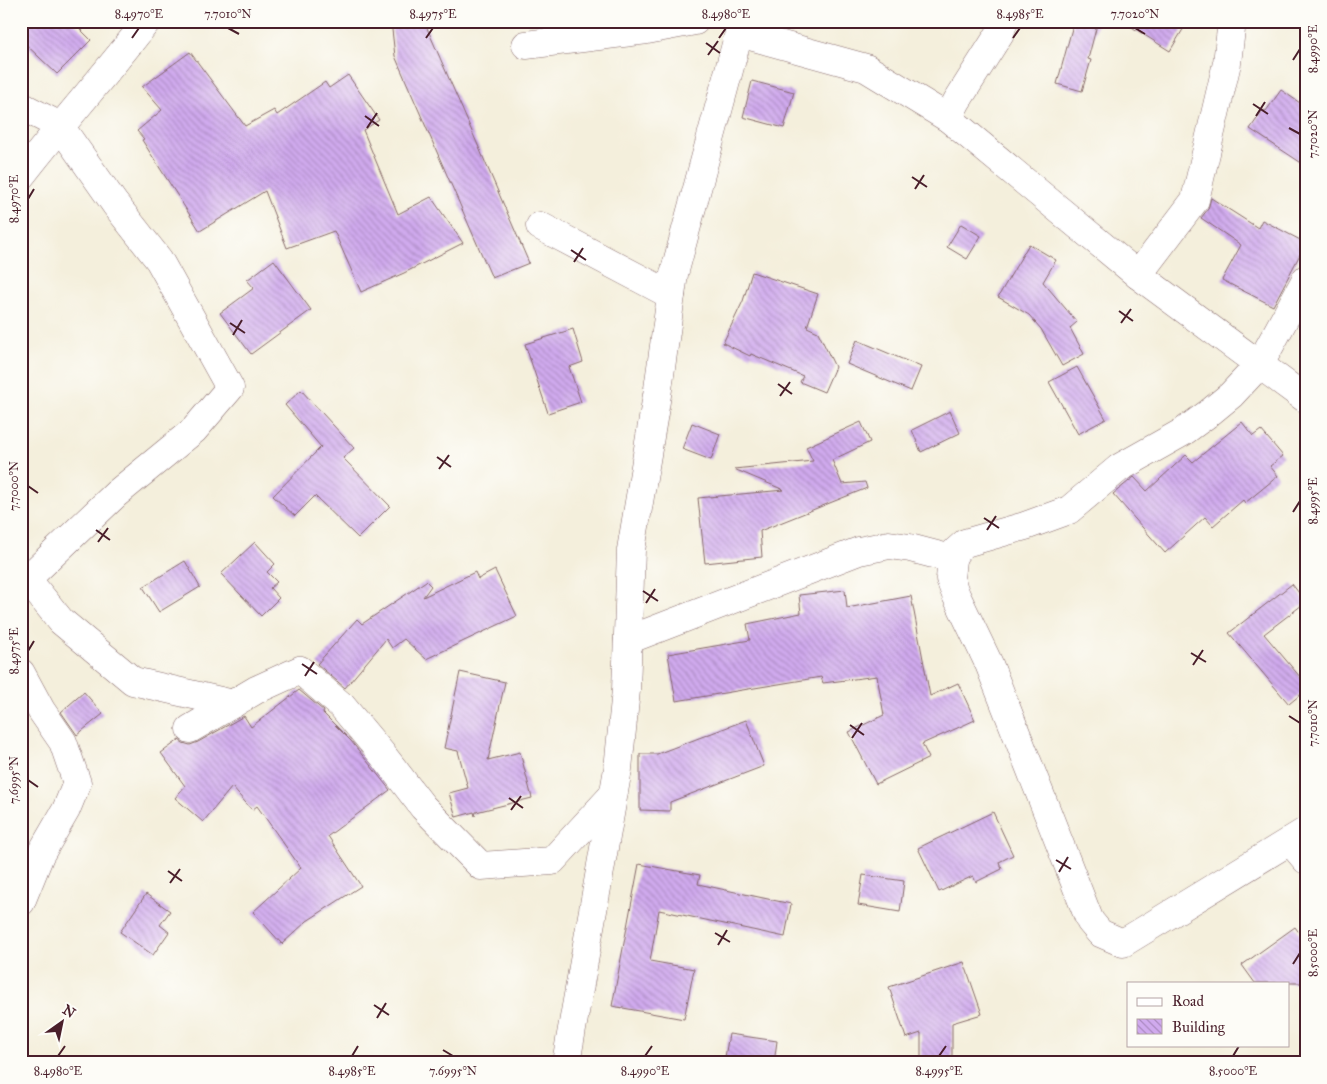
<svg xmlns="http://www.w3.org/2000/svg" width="1327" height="1084" font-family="'IM FELL Great Primer',serif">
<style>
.building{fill:url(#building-back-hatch)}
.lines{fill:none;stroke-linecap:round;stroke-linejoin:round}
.street-casing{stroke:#866869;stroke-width:29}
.street{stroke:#fff;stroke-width:28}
.ticks{fill:none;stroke:#4a1f2b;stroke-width:2}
.neatline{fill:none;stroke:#4a1f2b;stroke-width:2}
.ticks-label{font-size:12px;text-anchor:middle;fill:#4a1f2b}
</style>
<defs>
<pattern id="building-back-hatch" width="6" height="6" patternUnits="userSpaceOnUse" patternTransform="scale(1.25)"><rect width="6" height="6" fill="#d0aaee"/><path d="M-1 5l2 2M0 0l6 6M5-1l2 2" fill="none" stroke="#ab8ac1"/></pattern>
</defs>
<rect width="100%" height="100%" fill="#fdfcf7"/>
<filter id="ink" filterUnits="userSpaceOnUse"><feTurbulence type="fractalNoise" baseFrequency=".02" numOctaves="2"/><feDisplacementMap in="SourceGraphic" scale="10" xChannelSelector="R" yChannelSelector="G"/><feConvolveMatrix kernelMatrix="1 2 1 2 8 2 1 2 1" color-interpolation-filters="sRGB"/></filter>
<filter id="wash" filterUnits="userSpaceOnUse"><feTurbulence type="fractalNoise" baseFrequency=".0096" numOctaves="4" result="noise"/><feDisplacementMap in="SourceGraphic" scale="20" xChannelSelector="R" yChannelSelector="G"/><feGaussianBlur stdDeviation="1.12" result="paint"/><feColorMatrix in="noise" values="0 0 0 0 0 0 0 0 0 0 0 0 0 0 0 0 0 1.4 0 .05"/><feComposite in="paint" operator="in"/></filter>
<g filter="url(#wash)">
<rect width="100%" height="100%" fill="#f4efdc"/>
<g id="blocks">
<g class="building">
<polygon points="33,21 72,21 91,40 57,74 21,40 21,33"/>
<polygon points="391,21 424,21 529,263 492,278 395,56"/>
<polygon points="1074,21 1098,21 1088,59 1091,60 1082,91 1057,84"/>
<polygon points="1122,21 1188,21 1170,51"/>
<polygon points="190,52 245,126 274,110 277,115 325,82 329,88 348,75 379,120 363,130 398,214 431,197 463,243 404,273 361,292 334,231 287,248 265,191 200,231 142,140 144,139 137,131 162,110 142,87"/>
<polygon points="752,81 794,92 784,128 743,117"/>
<polygon points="1281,90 1306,107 1306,166 1250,129 1263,110 1266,111"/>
<polygon points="1211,198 1258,228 1262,220 1306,243 1273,306 1222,280 1241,245 1201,218 1208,209"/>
<polygon points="961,224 981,236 967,259 947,247"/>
<polygon points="1029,244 1056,260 1043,282 1077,322 1070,328 1084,354 1062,366 1041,329 1029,315 998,297"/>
<polygon points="274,260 311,310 251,354 220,313 254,288 247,280"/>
<polygon points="752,272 818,294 807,327 818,332 835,367 824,392 800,382 803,376 751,354 750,356 723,343 743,301"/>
<polygon points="573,329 583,362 569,367 581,402 548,413 525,344"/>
<polygon points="857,340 921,367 911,391 847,364"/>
<polygon points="1077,367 1106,419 1078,434 1049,382"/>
<polygon points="301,390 354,448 343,458 390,506 358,538 315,496 295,516 273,496 321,447 285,405"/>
<polygon points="950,411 960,433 921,452 912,430"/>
<polygon points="861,422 870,442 832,460 842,484 865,482 867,488 760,531 762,557 705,563 698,498 784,490 734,469 813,461 806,447"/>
<polygon points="1242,422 1253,436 1261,430 1283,456 1270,466 1278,476 1245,503 1243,500 1213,526 1205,517 1165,553 1113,494 1134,477 1147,491 1186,455 1193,462"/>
<polygon points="692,423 720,434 711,460 682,449"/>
<polygon points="255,542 275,564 267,572 277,582 270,588 279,598 261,616 221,574"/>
<polygon points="185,561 200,587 159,612 143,587"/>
<polygon points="495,570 517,616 426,659 404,639 392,648 386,639 345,688 317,664 357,619 362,624 426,581 431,586 423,597 475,572 478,579"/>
<polygon points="1292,584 1306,602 1264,634 1306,684 1306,690 1289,704 1229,633"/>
<polygon points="845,590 847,608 911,596 930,696 958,683 975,720 922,744 929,758 876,784 849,732 884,715 877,676 823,683 821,677 676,701 668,654 750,640 747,624 801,613 799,595"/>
<polygon points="460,672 505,682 488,760 520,752 532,798 476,812 475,816 474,812 456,817 449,793 468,788 458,751 444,748"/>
<polygon points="299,690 324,711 323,713 351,741 390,790 328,836 361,886 307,921 282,944 253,912 301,868 257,806 252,810 232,787 203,822 175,798 185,786 161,753 179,740 183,743 190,745 198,742 244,716 251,727"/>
<polygon points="84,692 103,714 77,735 61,712"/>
<polygon points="746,720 764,766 670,802 670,811 640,810 640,754 657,754"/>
<polygon points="993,812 1013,855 999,862 1002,869 976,882 973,876 939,892 918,848"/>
<polygon points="639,864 700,875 698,884 791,904 785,937 659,910 650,961 694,969 684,1019 612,1006"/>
<polygon points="863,875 904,881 900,912 858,905"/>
<polygon points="146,894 170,911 160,925 169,932 153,955 120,932"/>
<polygon points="1295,927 1306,942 1306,983 1255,983 1242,965"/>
<polygon points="964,962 982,1014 952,1023 952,1063 921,1063 921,1033 906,1038 889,987"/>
<polygon points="729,1034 777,1041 774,1063 724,1063"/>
</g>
</g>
</g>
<g filter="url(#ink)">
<use href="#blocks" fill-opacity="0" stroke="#866869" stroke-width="1"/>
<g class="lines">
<defs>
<g id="street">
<polyline points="1232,21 1227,63 1195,200 1138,275 1306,399"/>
<polyline points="739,33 866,68 948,118 1138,275"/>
<polyline points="526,45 647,30 695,21"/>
<polyline points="21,106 60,126 115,204 159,260 230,388 194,430 116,494 27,579 61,621 133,681 233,704"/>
<polyline points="948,118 957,101 1000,33 1004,21"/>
<path d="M21,176c41,-53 85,-102 126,-155"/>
<polyline points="540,226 671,295"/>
<polyline points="1306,279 1260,364 1231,395 1209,413 1183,432 1119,468 1069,510 1025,526 965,543 956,551 952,559 950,579 956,595 989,664 1090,921 1100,933 1123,943 1306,831"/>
<polyline points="628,640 859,551 889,545 910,548 952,559"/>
<polyline points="21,673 41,710 63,742 77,783 66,810 40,855 21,902"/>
<polyline points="190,729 256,690 300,670 342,706 382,754 423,807 481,866 552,861 612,796"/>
<polyline points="1290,841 1306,860"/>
<polyline points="566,1063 618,769 626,690 631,550 658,389 674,274 739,33 740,21"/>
</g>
</defs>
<use href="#street" class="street-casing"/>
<use href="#street" class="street"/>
</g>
</g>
<path class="ticks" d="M228,28l11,6M1135,28l10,6M132,38l7,-10M426,38l7,-10M719,38l7,-10M1013,38l7,-10M706,43l14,10M708,55l10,-14M1293,60l7,-11M1253,104l15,10M365,116l14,10M1256,116l9,-14M367,128l10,-15M1289,128l11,6M912,177l15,10M915,189l9,-14M28,199l6,-10M571,250l15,10M574,262l9,-14M1119,311l14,10M230,323l15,10M1121,323l10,-14M233,335l9,-15M778,384l14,10M780,396l10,-14M437,457l14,10M439,469l10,-14M28,486l10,7M1293,512l7,-11M984,518l15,10M96,530l14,10M987,530l9,-14M98,542l10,-14M643,591l15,10M646,603l9,-14M28,651l6,-10M1191,653l15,9M302,664l15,10M1193,665l10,-15M305,676l9,-14M1289,716l11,7M850,725l14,10M852,738l10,-15M28,780l10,7M509,798l14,10M511,810l10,-14M1056,860l15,9M168,871l14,10M1059,872l9,-15M170,883l10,-14M715,933l15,9M718,945l9,-15M1293,964l7,-11M374,1005l15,10M377,1018l9,-15M443,1050l10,6M58,1056l7,-10M352,1056l6,-10M645,1056l7,-10M939,1056l7,-10M1233,1056l6,-10"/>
<rect width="1327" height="1084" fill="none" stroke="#fdfcf7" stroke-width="55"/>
<rect x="1127" y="982" width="162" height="65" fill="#fdfcf7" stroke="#b5a4a5"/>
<rect x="1137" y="998" width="25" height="8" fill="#ffffff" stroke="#b5a4a5"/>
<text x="1172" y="1006" font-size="15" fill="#4a1f2b">Road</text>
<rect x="1137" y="1019" width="25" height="15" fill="url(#building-back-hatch)" stroke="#b5a4a5"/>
<text x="1172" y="1032" font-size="15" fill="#4a1f2b">Building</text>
<g transform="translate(62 1022) rotate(33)" stroke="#fdfcf7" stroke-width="4" paint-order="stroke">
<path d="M0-4L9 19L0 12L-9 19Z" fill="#4a1f2b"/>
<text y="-8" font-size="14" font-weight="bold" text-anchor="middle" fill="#4a1f2b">N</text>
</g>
<rect x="28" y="28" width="1272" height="1028" class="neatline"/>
<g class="ticks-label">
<text x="139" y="18">8.4970°E</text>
<text x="228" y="18">7.7010°N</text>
<text x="433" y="18">8.4975°E</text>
<text x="726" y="18">8.4980°E</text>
<text x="1020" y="18">8.4985°E</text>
<text x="1135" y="18">7.7020°N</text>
<text transform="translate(1313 49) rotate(-90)" y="4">8.4990°E</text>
<text transform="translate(1313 134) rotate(-90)" y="4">7.7020°N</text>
<text transform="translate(14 199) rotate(-90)" y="4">8.4970°E</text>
<text transform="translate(14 486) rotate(-90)" y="4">7.7000°N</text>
<text transform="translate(1313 501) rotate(-90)" y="4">8.4995°E</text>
<text transform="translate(14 651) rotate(-90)" y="4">8.4975°E</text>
<text transform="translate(1313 723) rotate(-90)" y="4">7.7010°N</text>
<text transform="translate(14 780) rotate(-90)" y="4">7.6995°N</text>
<text transform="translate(1313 953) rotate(-90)" y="4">8.5000°E</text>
<text x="58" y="1075">8.4980°E</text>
<text x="352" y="1075">8.4985°E</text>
<text x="453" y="1075">7.6995°N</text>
<text x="645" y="1075">8.4990°E</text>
<text x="939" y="1075">8.4995°E</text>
<text x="1233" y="1075">8.5000°E</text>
</g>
</svg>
